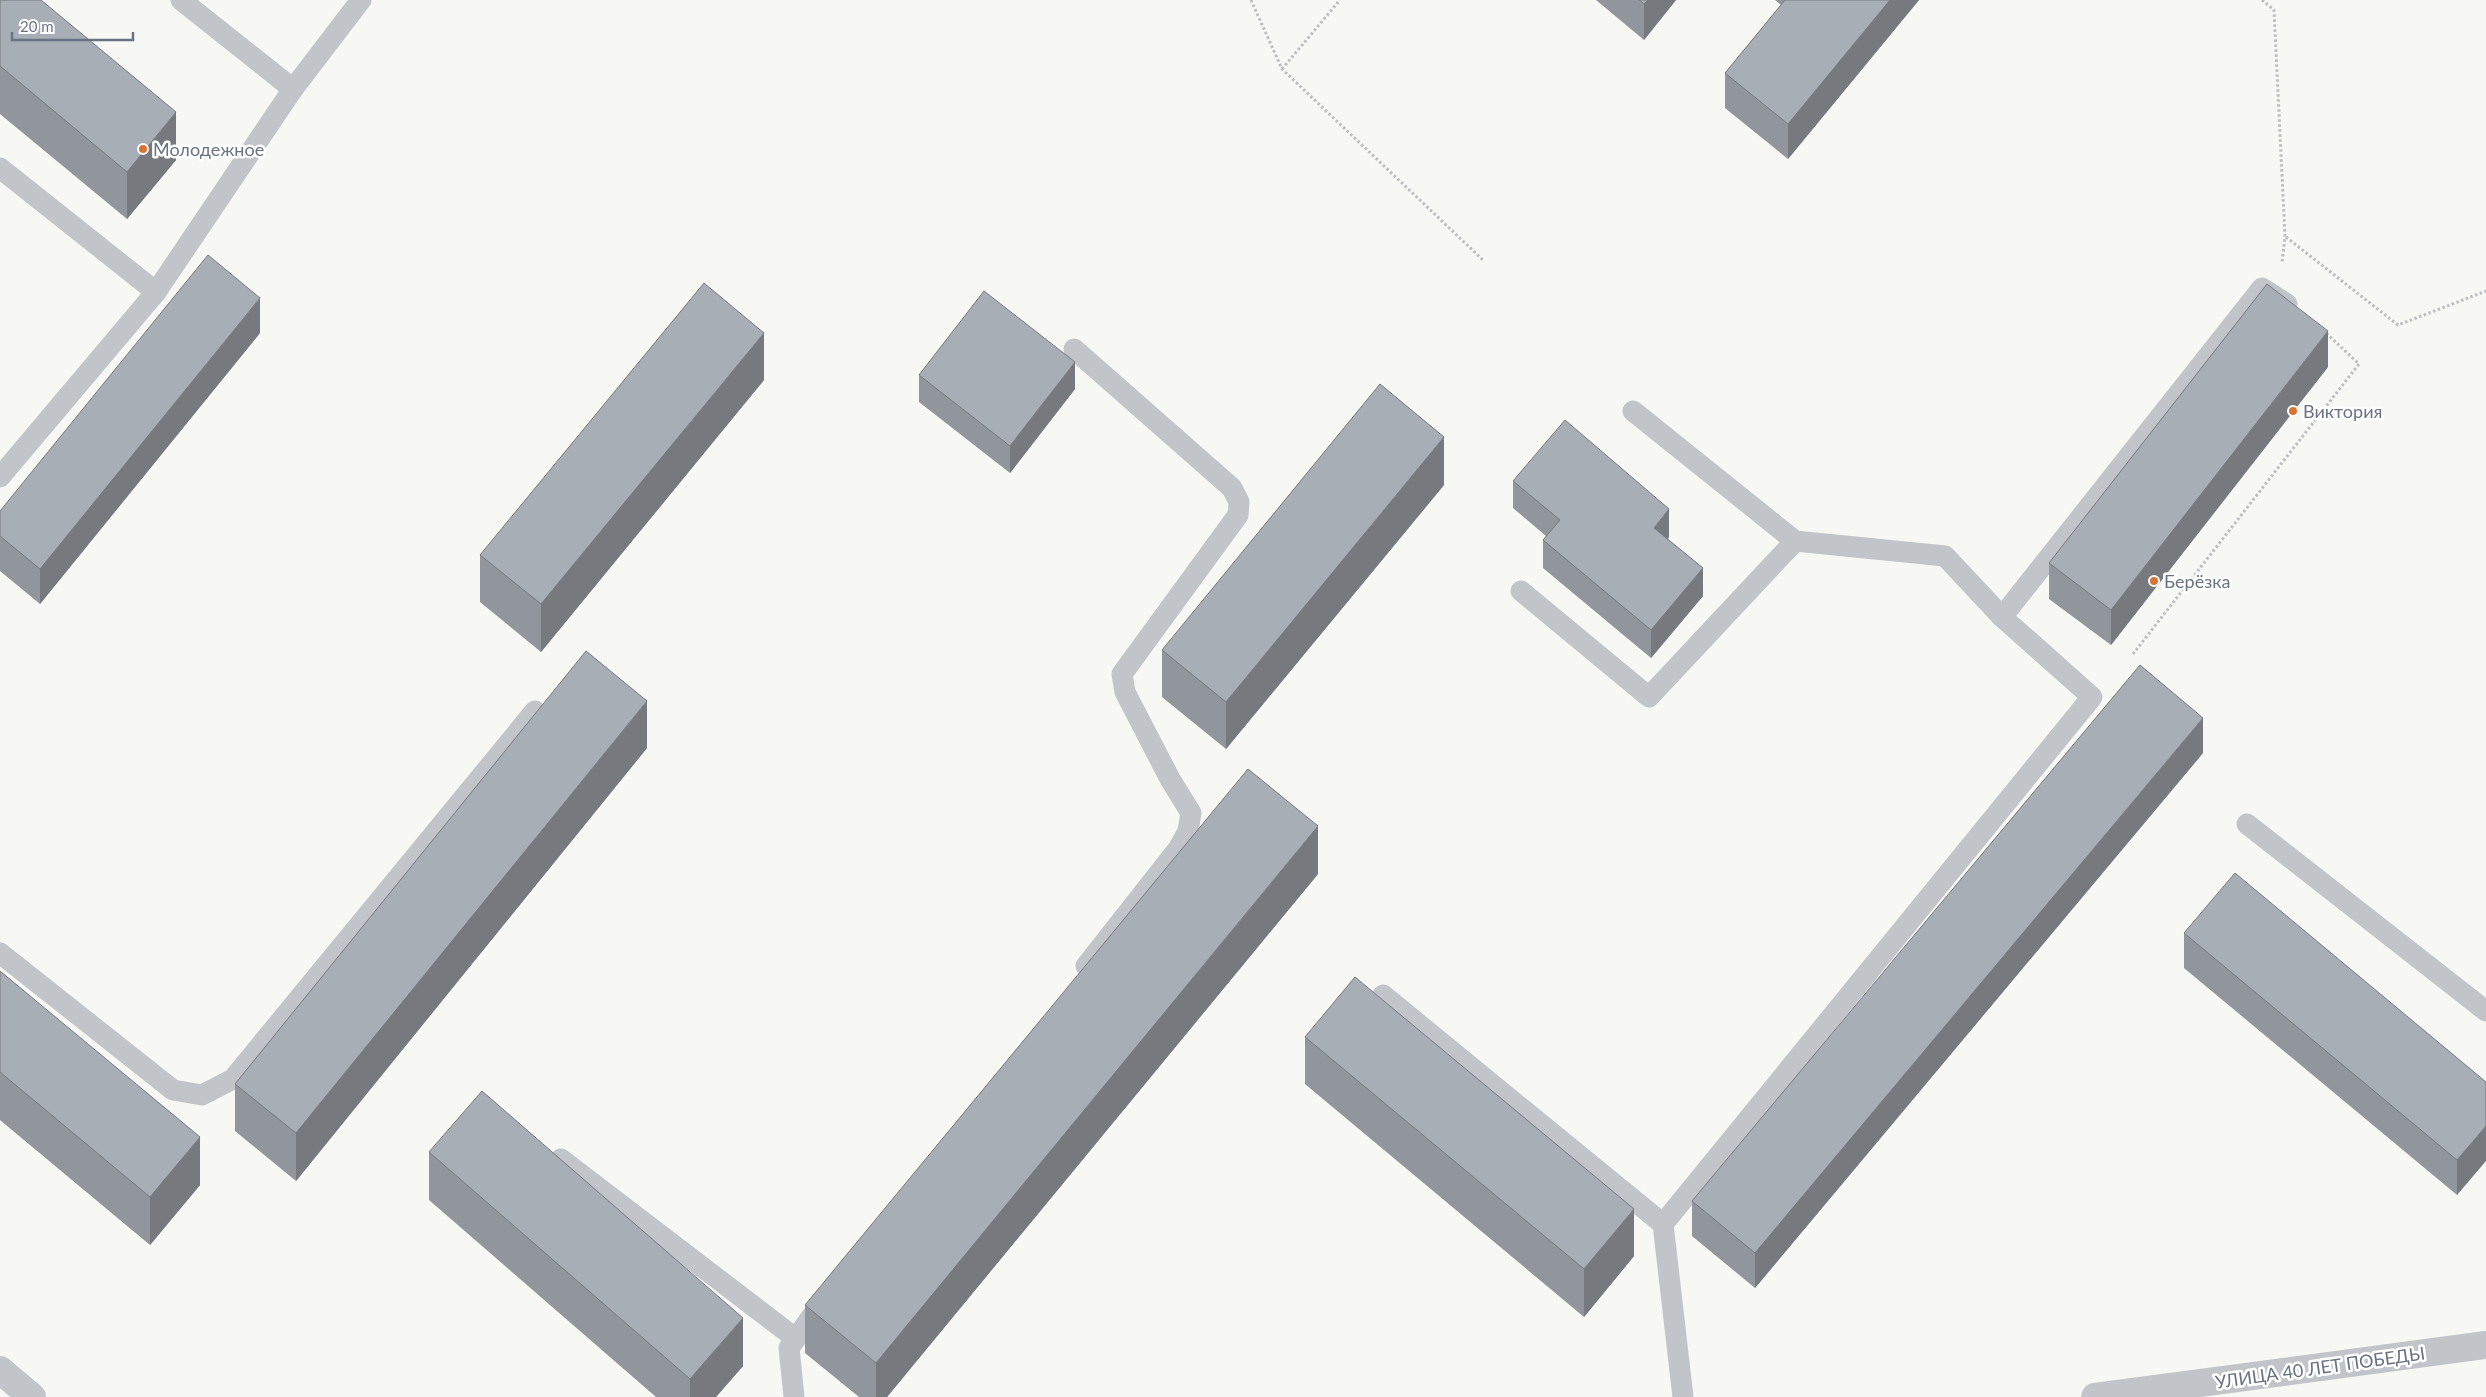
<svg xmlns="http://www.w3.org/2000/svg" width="2486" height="1397" font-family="Lato,sans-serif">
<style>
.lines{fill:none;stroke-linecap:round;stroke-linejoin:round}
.path{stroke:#bbbdc0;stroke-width:3;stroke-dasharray:2.5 2.5;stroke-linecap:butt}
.lane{stroke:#c1c4c8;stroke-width:21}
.street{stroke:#c1c4c8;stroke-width:28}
.wall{fill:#90969c}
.shaded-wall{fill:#767a7f}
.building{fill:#a8aeb5;stroke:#767a7f}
.poi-dot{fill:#d87333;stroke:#fff;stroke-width:2}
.labels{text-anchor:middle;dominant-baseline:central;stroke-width:5;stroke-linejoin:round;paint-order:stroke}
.poi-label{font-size:18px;fill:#687383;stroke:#fff;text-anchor:start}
.street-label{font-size:18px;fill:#687383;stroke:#fff}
</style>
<rect width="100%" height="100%" fill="#f7f7f4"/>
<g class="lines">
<g class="path">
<polyline points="1251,0 1282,69 1484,261"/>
<polyline points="2262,0 2274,10 2285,237 2282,263"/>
<polyline points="1282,69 1340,0"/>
<polyline points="2286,237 2398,325 2486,291"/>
<polyline points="2133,654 2359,364 2325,332"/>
</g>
<g class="lane">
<polyline points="181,0 293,89 361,0"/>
<polyline points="0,168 156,292"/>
<polyline points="1074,349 1232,488 1239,502 1238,515 1122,674 1125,692 1170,779 1191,813 1188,831 1178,849 1086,966"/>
<polyline points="1633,411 1795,541 1945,556 2002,617"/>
<polyline points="0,477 156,292 293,89"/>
<polyline points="1521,591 1649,697 1795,541"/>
<polyline points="2247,824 2486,1011"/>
<polyline points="0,953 173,1090 202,1095 233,1079 535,711"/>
<polyline points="1383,995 1663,1224 1683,1397"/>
<polyline points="561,1159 795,1338"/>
<polyline points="1663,1224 2092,697 2002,617 2262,288 2287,304"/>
<polyline points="794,1397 789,1348 823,1301"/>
</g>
<g class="street">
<polyline points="0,1370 32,1397"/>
<polyline points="2095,1397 2486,1345"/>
</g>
</g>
<g class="wall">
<polygon points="0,0 176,160 127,219 0,114"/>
<polygon points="1596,0 1676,0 1644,40"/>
<polygon points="1775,0 1919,0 1788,159 1725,108 1725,73 1781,5"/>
<polygon points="260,333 40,604 0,571 0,511"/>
<polygon points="2328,367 2111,645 2049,599 2049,563"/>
<polygon points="919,375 1075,389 1010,473 919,402"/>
<polygon points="764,380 541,652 480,602 480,555"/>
<polygon points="1513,481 1669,537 1668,539 1703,596 1651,658 1543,568 1543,540 1546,536 1513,508"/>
<polygon points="1444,485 1226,749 1162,697 1162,650"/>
<polygon points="647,748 296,1181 235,1131 235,1084"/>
<polygon points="2203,753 1755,1288 1692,1236 1692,1201"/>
<polygon points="1318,874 887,1397 859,1397 805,1353 805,1305"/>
<polygon points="2184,933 2486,1082 2457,1195 2184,968"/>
<polygon points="0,971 200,1185 150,1245 0,1120"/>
<polygon points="1305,1037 1634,1256 1584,1317 1305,1084"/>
<polygon points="429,1152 743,1366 716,1397 656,1397 429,1200"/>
</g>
<g class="shaded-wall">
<polygon points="1648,0 1676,0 1644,40 1644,4"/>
<polygon points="1890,0 1919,0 1788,159 1788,124"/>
<polygon points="176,112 176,160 127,219 127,172"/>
<polygon points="260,298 260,333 40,604 40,569"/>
<polygon points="2328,331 2328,367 2111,645 2111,610"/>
<polygon points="764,333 764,380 541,652 541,604"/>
<polygon points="1075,362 1075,389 1010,473 1010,446"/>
<polygon points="1444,437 1444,485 1226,749 1226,702"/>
<polygon points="1669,509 1669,537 1654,555 1654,528"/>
<polygon points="1703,568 1703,596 1651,658 1651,630"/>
<polygon points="647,701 647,748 296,1181 296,1133"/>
<polygon points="2203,718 2203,753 1755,1288 1755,1253"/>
<polygon points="1318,826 1318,874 887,1397 876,1397 876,1363"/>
<polygon points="2486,1126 2486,1161 2457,1195 2457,1160"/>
<polygon points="200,1137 200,1185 150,1245 150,1197"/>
<polygon points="1634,1209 1634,1256 1584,1317 1584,1269"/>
<polygon points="743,1318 743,1366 716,1397 690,1397 690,1379"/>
</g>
<g class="building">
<polygon points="0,0 41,0 176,112 127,172 0,66"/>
<polygon points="1639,0 1648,0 1644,4"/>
<polygon points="1785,0 1890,0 1788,124 1725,73"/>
<polygon points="208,255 260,298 40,569 0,536 0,511"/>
<polygon points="704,283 764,333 541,604 480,555"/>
<polygon points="2267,284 2328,331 2111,610 2049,563"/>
<polygon points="984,291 1075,362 1010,446 919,375"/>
<polygon points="1380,384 1444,437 1226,702 1162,650"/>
<polygon points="1565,420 1669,509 1654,528 1703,568 1651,630 1543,540 1560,520 1513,481"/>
<polygon points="586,651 647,701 296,1133 235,1084"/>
<polygon points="2140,665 2203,718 1755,1253 1692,1201"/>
<polygon points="1248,769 1318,826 876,1363 805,1305"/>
<polygon points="2235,873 2486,1082 2486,1126 2457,1160 2184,933"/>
<polygon points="0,971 200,1137 150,1197 0,1072"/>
<polygon points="1355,977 1634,1209 1584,1269 1305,1037"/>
<polygon points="482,1091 743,1318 690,1379 429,1152"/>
</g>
<g class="poi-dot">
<circle cx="143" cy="149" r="5"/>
<circle cx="2293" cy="411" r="5"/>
<circle cx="2154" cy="581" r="5"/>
</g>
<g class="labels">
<g class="poi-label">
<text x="153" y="149">Молодежное</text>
<text x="2303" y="411">Виктория</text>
<text x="2164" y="581">Берёзка</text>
</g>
<g class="street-label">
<text transform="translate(2320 1367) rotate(-8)">УЛИЦА 40 ЛЕТ ПОБЕДЫ</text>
</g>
</g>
<path d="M12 32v8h121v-8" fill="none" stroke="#687383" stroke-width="2.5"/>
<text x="20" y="32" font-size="15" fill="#687383" stroke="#ffffff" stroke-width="4" paint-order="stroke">20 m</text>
</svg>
